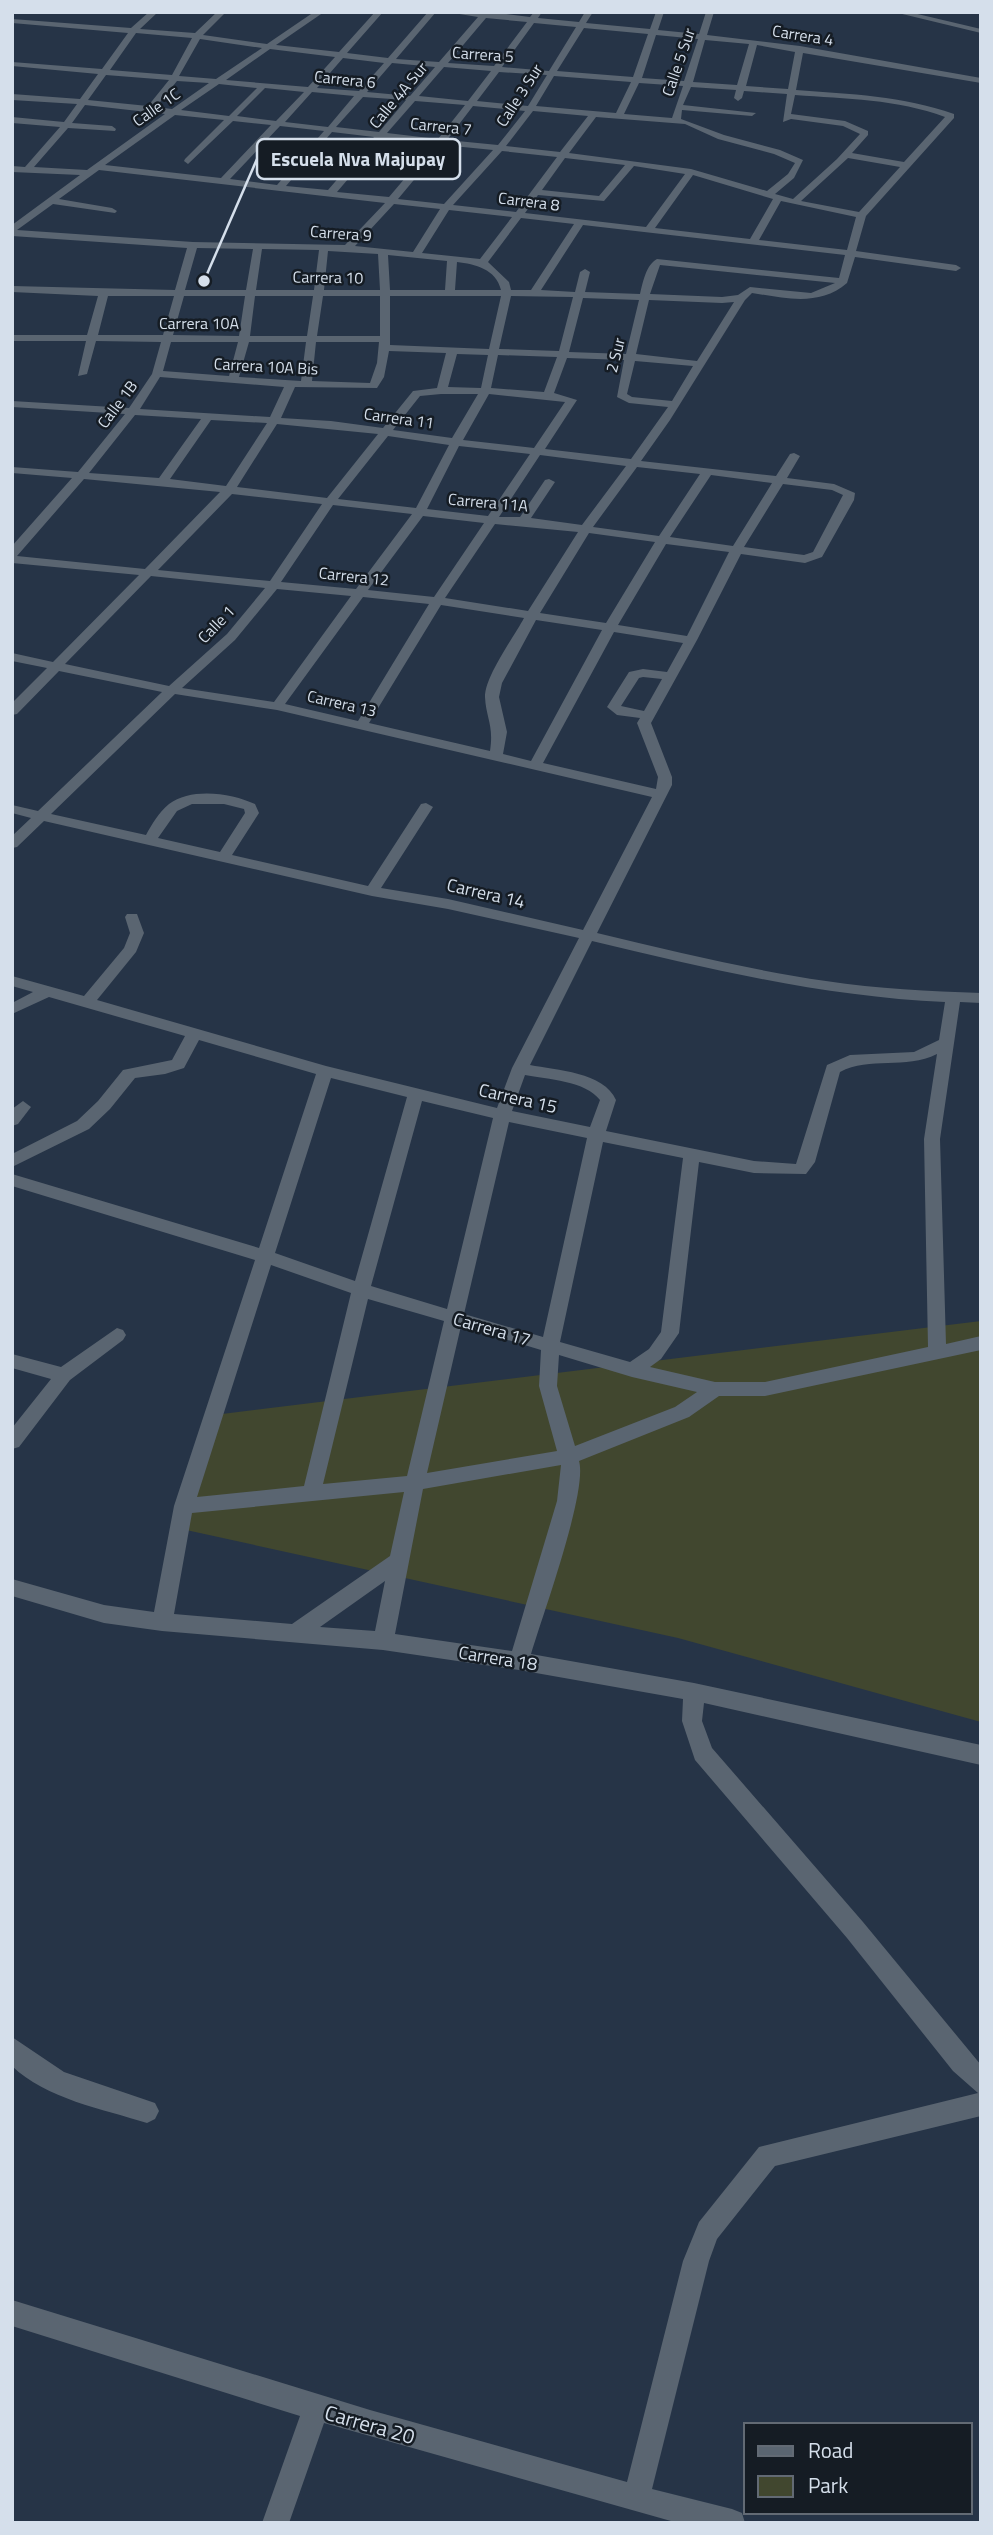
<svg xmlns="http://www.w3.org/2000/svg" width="993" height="2535" font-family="'Titillium Web',sans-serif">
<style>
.green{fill:#41472f}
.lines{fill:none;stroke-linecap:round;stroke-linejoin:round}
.minor{fill:#5a6571;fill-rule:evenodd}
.labels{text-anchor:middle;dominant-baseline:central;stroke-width:5;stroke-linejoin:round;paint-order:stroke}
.far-street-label{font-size:16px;fill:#d5dfeb;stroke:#151c24}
.street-label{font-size:18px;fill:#d5dfeb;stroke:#151c24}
.near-street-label{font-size:21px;fill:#d5dfeb;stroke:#151c24}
.leader{fill:none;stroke:#d5dfeb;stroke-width:2.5}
.callout-dot{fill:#d5dfeb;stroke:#151c24;stroke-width:2.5}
.callout{fill:#151c24;stroke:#d5dfeb;stroke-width:2.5}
.callout-label{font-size:19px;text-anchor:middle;font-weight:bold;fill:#d5dfeb}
</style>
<rect width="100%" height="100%" fill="#263447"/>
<polygon class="green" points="981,1321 981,1722 678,1638 177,1528 214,1415"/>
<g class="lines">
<g class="minor">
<path d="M149,12h9l-18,17 55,4 22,-21h9l-23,23 64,9 47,-32h10l-48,33 63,7 36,-40h8l-36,41 41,5 40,-46h8l-40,47 43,3 39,-45 -31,-5h44l39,5 4,-5h8l-4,6 41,4 6,-10h8l-7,11 64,6 6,-17h8l-6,18 41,4 7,-22h8l-7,23 93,11 181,32v5l-178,-30 -7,37c54,4 107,6 158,24v4l-88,98 -10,35 100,14 5,3 -5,3 -101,-14 -8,26c-28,24 -62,15 -95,10l-7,7 -75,120 -29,41 135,15 14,-22 4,-1 6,3 -13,22 47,6 21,9 -1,7 -32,57 -17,6 -64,-9 -44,86 -46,83 21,54v8l-75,148c76,18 152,37 229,48 52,8 103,10 155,12v10l-21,-1 -20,137 6,205 35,-8v14l-216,46h-46l-30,21 -110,44c9,30 -37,156 -48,193l163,29 287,62v20l-277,-62 -2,18 10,27 151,174 118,143v51l-206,50 -58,73 -8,22 -57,228 80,20 10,4 3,10h-67l-354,-100 -35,100h-27l38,-107 -288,-90v-26l358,110 257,72 56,-221 16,-39 60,-75 219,-54 -25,-22 -106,-133 -152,-178 -13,-39 1,-22 -164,-29 -136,-20 -221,-19 -58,-8 -92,-27v-17l92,26 50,7 20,-106 81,-246 -243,-74v-12l247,74 57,-174 -117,-34 -15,28 -19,6 -30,4 -25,31 -21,20 -77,38v-13l65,-33 21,-20 25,-31 49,-10 13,-24 -136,-39 -37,17v-11l21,-11 -21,-6v-10l72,20 40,-48 6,-15 -5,-16 2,-3h10l7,19 -8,19 -39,48 229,66 171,42 15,-40 67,-130 -131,-29 -76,-13 -328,-75 -27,26 -5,1v-12l19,-18 -19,-5v-8l26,6 124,-119 -103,-21 -42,43 -5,1v-12l35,-35 -35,-7v-8l41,9 86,-87 -127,-12v-17l60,-68 -60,-5v-6l66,5 47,-58 -113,-7v-6l117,7 23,-34 9,-32 -65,-1 -9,33 -9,2 8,-35h-74v-6h75l11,-39 -86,-4v-6l163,4 12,-42 -175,-12v-11l68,-50 -68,-3v-6l13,1 35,-40 -48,-4v-6l52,5 13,-18 -65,-4v-6l68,5 18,-25 -86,-8v-4l90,7 26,-36 -116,-10v-4l119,9zM486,18l41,4 -33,44 -46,-3zM534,23l42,4 -27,44 -47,-4zM584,28l64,6 -15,43 -76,-6zM136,33l56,5 -20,37 -62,-5zM656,35l42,4 -14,42 -42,-3zM200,39l62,9 -46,31 -37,-3zM705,40l44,4 -12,41 -44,-3zM757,45l38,7 -7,37 -42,-3zM270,49l65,8 -27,30 -82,-7zM343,58l41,5 -25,28 -42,-3zM392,63l43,4 -25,29 -43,-4zM444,67l47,4 -23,30 -49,-5zM499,72l48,3 -19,31 -51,-5zM106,75l63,5 -21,26 -60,-6zM554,76l77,6 -15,31 -80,-7zM177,81l32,2 -37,26 -16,-2zM639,83l44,3 -11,32 -48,-4zM219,84l38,4 -28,28 -48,-6zM691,87l45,3 -2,8 4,3 4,-3 2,-7 43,3 -4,28 8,-3 52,7 17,8 -23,25 -44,40 -18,-5 19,-16 9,-18 -23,-10 -56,-15 -43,-16 1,-9 70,6 4,-3 -73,-8zM265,88l39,4 -28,29 -39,-5zM312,92l42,4 -26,31 -43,-5zM795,95c51,4 102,4 150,22l-41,45 -52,-9 16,-18v-4l-23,-10 -54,-7zM363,97l43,3 -27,32 -43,-5zM415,101l50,4 -27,34 -51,-6zM85,105l80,9 -78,56 -53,-3 34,-39 47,3 1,-2 -4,-3 -40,-3zM473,106l52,5 -27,34 -51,-5zM533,111l55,5 -28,36 -54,-6zM175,115l49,5 -39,39 -1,2 4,3 45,-43 38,4 -50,53 -116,-13zM596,117l89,7 33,15 56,15 21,9 -7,11 -21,17 -76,-22 -122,-16zM280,126l44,5 -47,54 -47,-6zM332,132l42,5 -46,53 -42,-4zM383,138l51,6 -45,53 -52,-5zM443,145l50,5 -49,54 -46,-5zM502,151l55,6 -41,55 -63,-7zM565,158l60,7 -26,31 -57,-6zM848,158l52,9 -41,45 -58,-11zM634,166l51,8 -39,53 -121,-14 13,-18 66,6zM99,170l286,33 -40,42 -152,-3 -176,-12 36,-26 62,9 2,-2 -5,-3 -53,-9zM693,175l80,24 -23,40 -95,-11zM781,201l75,16 -9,33 -88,-10zM394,204l46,5 -27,43 -58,-6zM449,210l63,7 -32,42 -58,-6zM521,218l53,6 -43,66h-20l-2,-8 -21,-20zM583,225l262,30 -6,23 -182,-19c-11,6 -14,23 -17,35l-55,-2 5,-20 -5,-3 -5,3 -5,20 -34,-2zM197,248l56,1 -7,41h-61zM262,249l57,1 -5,40h-58zM328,251l50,3 2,36h-56zM388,255l59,6 -2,29h-55zM457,262c18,2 39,7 44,28h-46zM660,265l175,18 -24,10 -61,-6 -12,8 -16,2 -72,-3zM108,296h66l-11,39h-65zM184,296h61l-6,40 -66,-1zM255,296h58l-6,40h-57zM323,296h57v40h-63zM390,296h111l-12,53 -99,-4zM511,296l62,1 -14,54 -60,-2zM583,298l56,2 -13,54 -57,-2zM649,300l73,3 12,-1 -37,59 -61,-7zM171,342h67l-9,34 -66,-5zM249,342h57l-5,39 -62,-4zM316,342h63l-2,21 -7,20 -58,-2zM389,351l57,2 -9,35 -24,3 -30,37 -52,-7 -50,-3 14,-31 82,1 7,-11zM457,354l31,1 -7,33 -33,-1zM498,355l59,2 -13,35 -53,-4zM567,358l57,2 -7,37 12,6 39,4 -37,52 -86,-10 32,-49 -23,-7zM635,361l58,5 -21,35 -40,-4 -5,-3zM160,377l124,10 -14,30 -130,-8zM441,394h37l-26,44 -59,-8 27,-34zM489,394l76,8 -31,46 -71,-8zM135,415l66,4 -42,59 -70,-5zM211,420l56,3 -41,63 -56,-7zM277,424l101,10 -51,64 -90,-11zM388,436l61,9 -33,63 -78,-9zM459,446l71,8 -42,62 -61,-7zM540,455l86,11 -44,59 -51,-7 24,-36 -6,-3 -4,1 -25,37h-21zM637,467l63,7 -41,62 -66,-9zM711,475l61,8 -39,63 -63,-9zM84,479l136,13 -75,77 -128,-13zM783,484l49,6 11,5 -30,57 -9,3 -60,-8zM232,494l90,10 -52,77 -112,-11zM333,505l79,9 -56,75 -75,-7zM423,516l61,7 -50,74 -66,-7zM495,524l83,8 -50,79 -83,-13zM589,533l66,9 -49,81 -66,-10zM666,544l63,8 -42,84 -69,-11zM151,576l114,12 -38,46 -58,52 -104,-22zM277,589l74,7 -77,106 -92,-14 53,-48zM363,597l66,7 -71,117 -73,-17zM441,605l83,13c-10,19 -39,58 -39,79 1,21 9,28 5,54l-121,-28zM536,620l66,10 -71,131 -28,-7 4,-22 -8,-35 3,-14zM614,632l69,11 -16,29 -24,-3 -14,3 -22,35 10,8 23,3 -3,5 21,54 -2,12 -113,-26zM643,677l19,2 -18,32 -23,-5 18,-28zM175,694l102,16 375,87 -69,133 -135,-31 -67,-11 52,-81 -7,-4 -5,1 -53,82 -136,-31 27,-42 -4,-9c-23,-11 -64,-17 -86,0 -10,8 -17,20 -23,31l-95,-21zM192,804h32l20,5 1,4 -25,39 -62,-14 19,-27zM592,941c117,28 233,56 353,61l-6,38 -25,12 -64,3 -23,10 -31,99 -42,-3 -148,-30 10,-31c-12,-28 -60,-30 -86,-35zM937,1054l-13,85 4,208 -163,35h-50l-65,-15 11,-8 18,-26 20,-171 55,11 52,1 9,-12 25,-90c30,-16 65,-2 97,-18zM525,1075c22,4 61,6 75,25l-10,27 -78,-16zM331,1078l76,19 -52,184 -80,-28zM422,1101l71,17 -46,191 -76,-23zM509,1122l78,16 -44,199 -79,-23zM603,1142l80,16 -22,174 -12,17 -19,13 -70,-20zM271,1265l80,28 -47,193 -107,11zM368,1299l76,22 -37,155 -84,8zM461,1326l80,24 -2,36 18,65 -130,22zM559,1355l73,22 65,15 -22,15 -100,39 -18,-60zM561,1465l-4,36 -45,150 -117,-17 28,-145zM404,1492l-14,64 -98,68 -118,-10 18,-101zM385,1581l-10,50 -55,-4z"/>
<polygon points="894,12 909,12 981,29 981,33"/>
<polygon points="23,1101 31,1107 18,1124 12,1126 12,1109"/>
<polygon points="117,1328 123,1330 126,1335 123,1340 70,1380 19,1447 12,1449 12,1428 51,1379 12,1368 12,1354 61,1367"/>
<path d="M12,2037l52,35 91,31 4,8 -4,8 -8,4c-44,-14 -101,-24 -135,-57z"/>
</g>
</g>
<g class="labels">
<g class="far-street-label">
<text transform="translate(803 35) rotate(9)">Carrera 4</text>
<text transform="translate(483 54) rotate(4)">Carrera 5</text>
<text transform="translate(678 62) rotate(-71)">Calle 5 Sur</text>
<text transform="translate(345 79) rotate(6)">Carrera 6</text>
<text transform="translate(398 95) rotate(-50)">Calle 4A Sur</text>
<text transform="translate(519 95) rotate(-57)">Calle 3 Sur</text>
<text transform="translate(156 107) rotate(-35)">Calle 1C</text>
<text transform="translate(441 126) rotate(6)">Carrera 7</text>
<text transform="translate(529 201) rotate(7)">Carrera 8</text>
<text transform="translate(341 233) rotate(4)">Carrera 9</text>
<text transform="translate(328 277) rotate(1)">Carrera 10</text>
<text x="199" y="323">Carrera 10A</text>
<text transform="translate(615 355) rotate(-76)">2 Sur</text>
<text transform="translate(266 366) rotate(3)">Carrera 10A Bis</text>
<text transform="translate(117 404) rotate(-53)">Calle 1B</text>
<text transform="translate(399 418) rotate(8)">Carrera 11</text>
<text transform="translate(488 502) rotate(5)">Carrera 11A</text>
<text transform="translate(354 576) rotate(6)">Carrera 12</text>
<text transform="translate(216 624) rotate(-46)">Calle 1</text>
<text transform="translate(342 703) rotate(13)">Carrera 13</text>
</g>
<g class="street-label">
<text transform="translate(486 893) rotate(13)">Carrera 14</text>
<text transform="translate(518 1098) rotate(13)">Carrera 15</text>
<text transform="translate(492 1329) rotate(16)">Carrera 17</text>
<text transform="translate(498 1658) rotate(9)">Carrera 18</text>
</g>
<g class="near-street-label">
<text transform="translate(370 2424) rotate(16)">Carrera 20</text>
</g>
</g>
<path class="leader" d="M204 281L257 159"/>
<circle class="callout-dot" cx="204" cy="281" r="7"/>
<rect class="callout" x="257" y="139" width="203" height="40" rx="7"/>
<g class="callout-label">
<text x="358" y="166">Escuela Nva Majupay</text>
</g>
<rect width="993" height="2535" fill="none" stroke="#d5dfeb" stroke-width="28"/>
<rect x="744" y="2423" width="228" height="91" fill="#151c24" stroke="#626a74" stroke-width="2"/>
<rect x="758" y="2446" width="35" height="10" fill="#5a6571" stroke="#626a74" stroke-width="2"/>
<text x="808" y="2458" font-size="21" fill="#d5dfeb">Road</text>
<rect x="758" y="2476" width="35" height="21" fill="#41472f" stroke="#626a74" stroke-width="2"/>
<text x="808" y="2493" font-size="21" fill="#d5dfeb">Park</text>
</svg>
